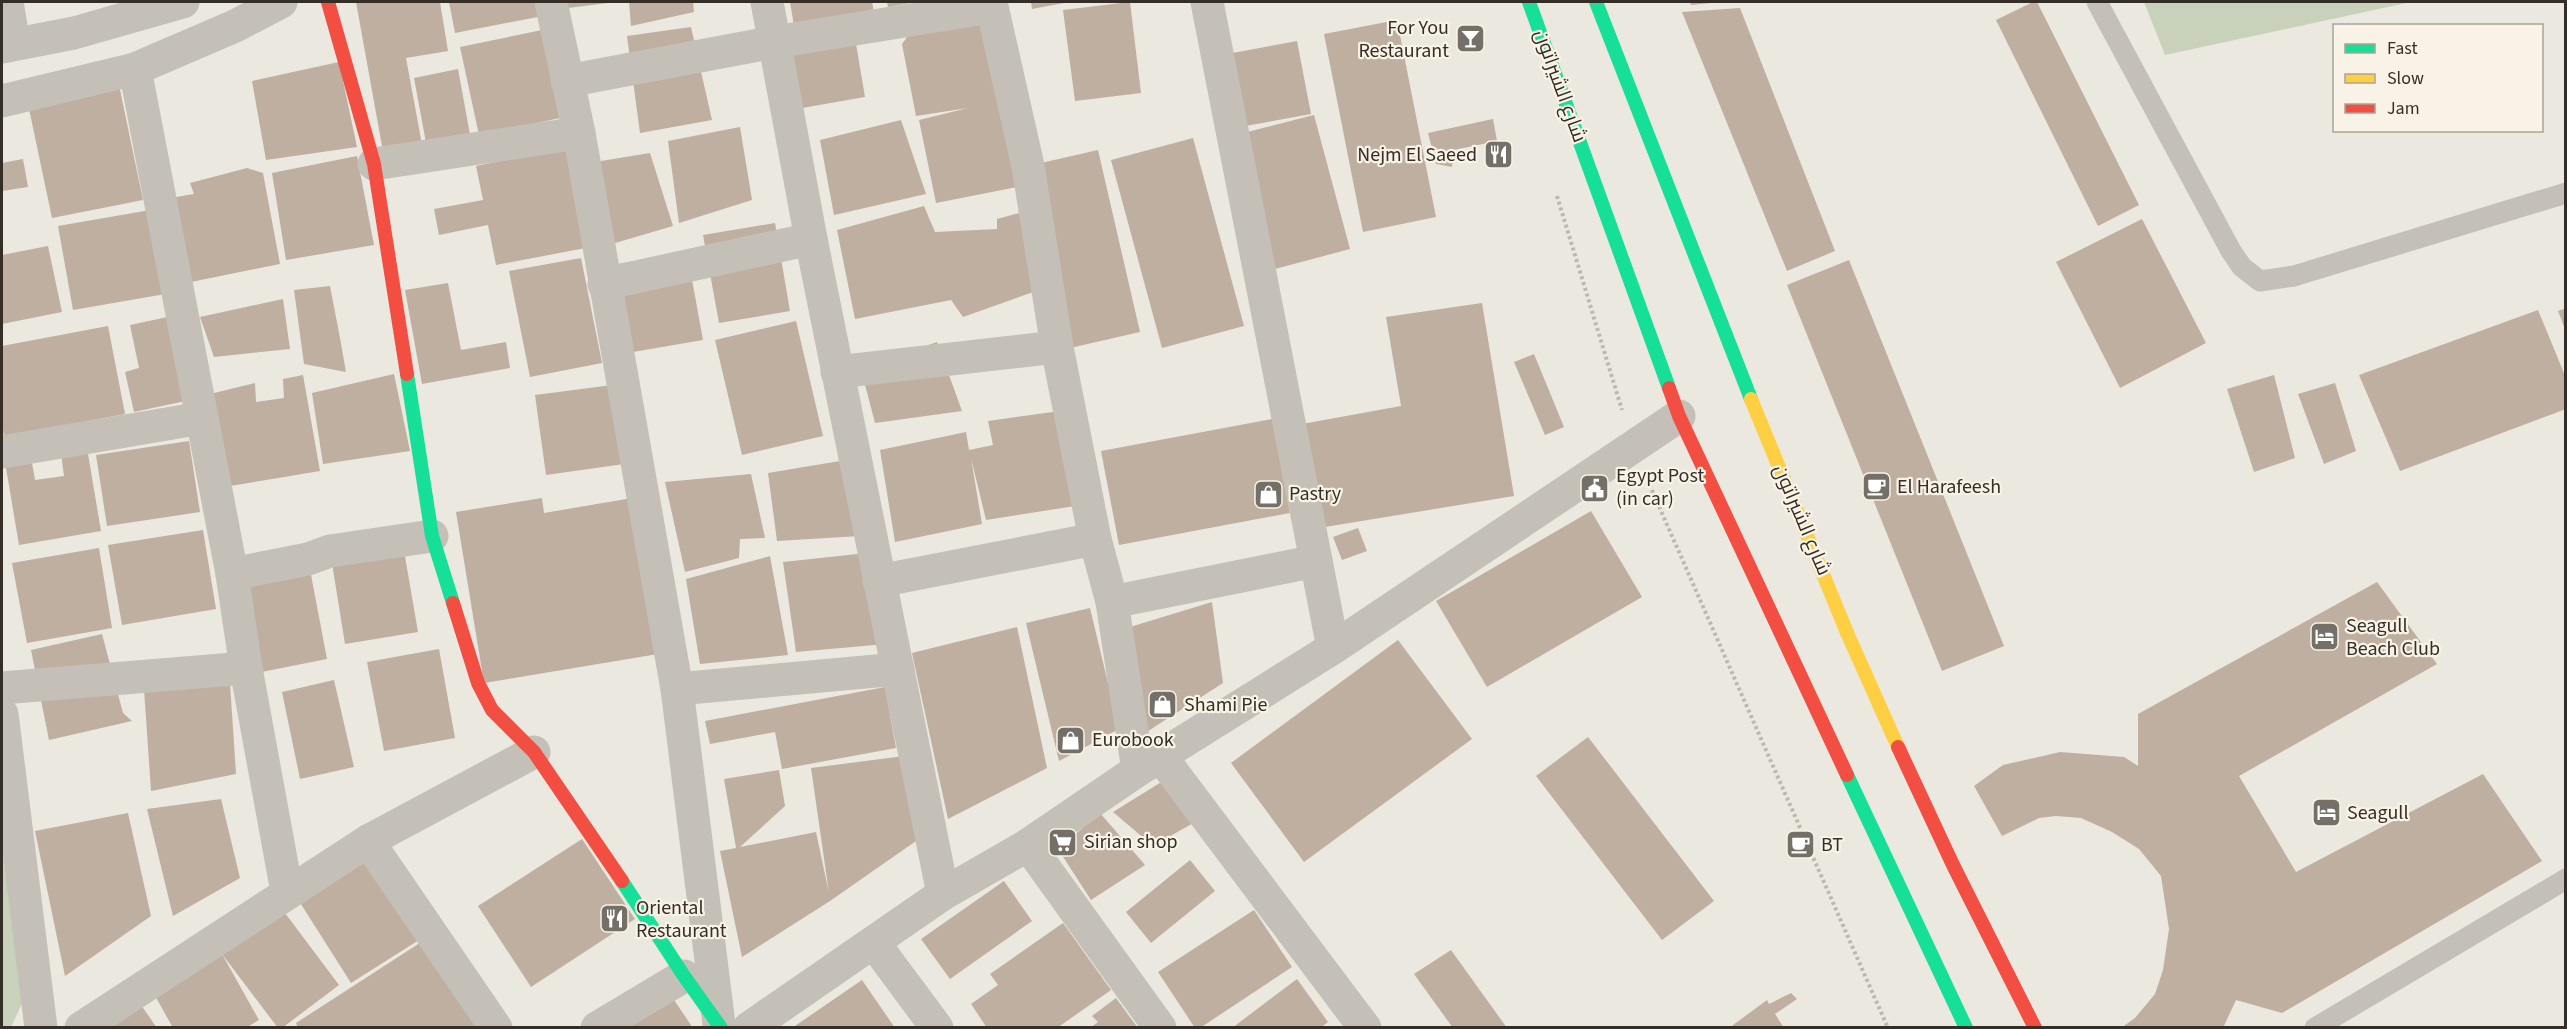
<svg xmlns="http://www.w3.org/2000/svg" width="2567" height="1029" font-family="'Source Sans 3',Cairo,sans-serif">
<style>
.green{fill:#c8d1ba}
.building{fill:#beafa1}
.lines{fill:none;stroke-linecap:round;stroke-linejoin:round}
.path{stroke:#bcb8b1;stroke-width:4;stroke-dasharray:3 3;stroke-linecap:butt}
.lane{stroke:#c4c0b8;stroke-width:21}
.street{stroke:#c4c0b8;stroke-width:33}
.fast{stroke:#16e098;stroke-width:14}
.slow{stroke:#ffcf43;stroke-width:14}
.jam{stroke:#f24e42;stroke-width:14}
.labels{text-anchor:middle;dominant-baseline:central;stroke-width:4.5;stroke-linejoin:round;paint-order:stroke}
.poi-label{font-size:20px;fill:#342e27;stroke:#f8f3e6;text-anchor:start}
.street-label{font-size:20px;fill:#342e27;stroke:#f8f3e6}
</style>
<rect width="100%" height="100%" fill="#ebe8df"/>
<g class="green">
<polygon points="2144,2 2411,2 2165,55"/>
<polygon points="2,851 27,993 11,1027 2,1027"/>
</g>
<g class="building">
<polygon points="356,2 440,2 448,51 406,58 423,150 384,157"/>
<polygon points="449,2 545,2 548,15 455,33"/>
<polygon points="560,2 608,2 608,3 560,9"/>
<polygon points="629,2 693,2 694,12 631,26"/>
<polygon points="790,2 872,2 875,18 795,32"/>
<polygon points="887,2 910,2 910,3 888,7"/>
<polygon points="1031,2 1064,2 1064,3 1032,9"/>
<polygon points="1130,2 1141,93 1075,101 1063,10"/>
<polygon points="1690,2 1710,2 1710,3 1691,5"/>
<polygon points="2033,2 2037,2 2139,205 2098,226 1996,20"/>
<polygon points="1740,8 1835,251 1787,271 1682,12"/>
<polygon points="982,10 1017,187 936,203 919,120 968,108 916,116 902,44 918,22"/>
<polygon points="1397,20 1436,217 1363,232 1324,34"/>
<polygon points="691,27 712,120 640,133 627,36"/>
<polygon points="542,30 560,118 479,135 460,47"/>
<polygon points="854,32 865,97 802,108 791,42"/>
<polygon points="1297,41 1311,114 1240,127 1227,54"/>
<polygon points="339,62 357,147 266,160 252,81"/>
<polygon points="458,69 471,140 427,148 414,78"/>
<polygon points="119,85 143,200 52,218 28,104"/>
<polygon points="1314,115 1350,249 1275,269 1239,134"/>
<polygon points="1493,119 1497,141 1454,150 1452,167 1436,164 1428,133"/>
<polygon points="901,120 926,194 834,215 820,140"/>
<polygon points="740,127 752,200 679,223 668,141"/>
<polygon points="1193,138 1244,326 1162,348 1111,160"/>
<polygon points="571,147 591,247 496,265 488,225 439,235 434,209 483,200 476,166"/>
<polygon points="1098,150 1140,332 1070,348 1028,166"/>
<polygon points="650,153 673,226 598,248 595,162"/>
<polygon points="357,156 374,245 286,260 272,173"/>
<polygon points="23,159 28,187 2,191 2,163"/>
<polygon points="247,168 263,173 280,264 186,283 170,198 194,194 190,183"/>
<polygon points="924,206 935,232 997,229 997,219 1023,212 1036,291 963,317 951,300 855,319 837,230"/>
<polygon points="156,209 171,293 73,310 58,226"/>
<polygon points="2142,219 2206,343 2120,388 2056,262"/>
<polygon points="775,223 790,311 719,323 703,235"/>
<polygon points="48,246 62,312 2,324 2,255"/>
<polygon points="687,252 703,340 627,353 612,265"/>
<polygon points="581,258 602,363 530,377 509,271"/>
<polygon points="1849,260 2004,646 1942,671 1787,285"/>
<polygon points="448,283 461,350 506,342 510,368 422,384 405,290"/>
<polygon points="330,286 340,338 346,372 304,364 294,290"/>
<polygon points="283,299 290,349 214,357 200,317"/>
<polygon points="1482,303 1514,496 1319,528 1302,424 1401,406 1386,317"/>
<polygon points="2566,308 2566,329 2565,329 2558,311"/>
<polygon points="2538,310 2566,378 2566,409 2400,471 2359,375"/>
<polygon points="172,316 190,400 134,412 125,372 139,368 130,325"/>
<polygon points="796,321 823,436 742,455 715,340"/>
<polygon points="108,326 125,414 4,437 2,422 2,346"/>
<polygon points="937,342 962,411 875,423 861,369"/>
<polygon points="1534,354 1564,427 1545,435 1514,362"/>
<polygon points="394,374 410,451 323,464 312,393"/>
<polygon points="303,375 320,471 230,486 210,394 255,383 256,402 284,398 283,379"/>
<polygon points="2274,375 2295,458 2254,472 2227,389"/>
<polygon points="2335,383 2356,451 2324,464 2298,394"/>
<polygon points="620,384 631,463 546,475 535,395"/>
<polygon points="1060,411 1075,506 986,520 971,458 982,524 895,542 880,450 966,432 969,450 993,445 988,421"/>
<polygon points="1272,419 1290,513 1119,545 1101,451"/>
<polygon points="189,441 200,512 107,526 96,455"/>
<polygon points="87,448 101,531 19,545 5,462 31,457 35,480 64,476 61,453"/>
<polygon points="846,460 860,536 777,541 768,473"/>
<polygon points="751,474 765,538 740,539 739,558 685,572 665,482"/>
<polygon points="638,497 664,653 484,683 456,512 542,498 544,513"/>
<polygon points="1591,511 1642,597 1487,687 1436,601"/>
<polygon points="1358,528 1367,551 1342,560 1333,537"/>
<polygon points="203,530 216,609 122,625 108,545"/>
<polygon points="402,539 418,632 345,644 330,551"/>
<polygon points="99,548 112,628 27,643 12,563"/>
<polygon points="867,553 886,644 796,652 783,562"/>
<polygon points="770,556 788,655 700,664 686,579"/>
<polygon points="308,559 327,659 252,674 232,574"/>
<polygon points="2377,582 2437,664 2239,776 2296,872 2483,774 2542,861 2282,1013 2236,1000 2223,1028 2121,1028 2135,1018 2155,994 2163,970 2169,929 2161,876 2139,849 2112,832 2081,818 2056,816 2039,818 2002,836 1974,786 2003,765 2060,752 2124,757 2138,766 2138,714"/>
<polygon points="1212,602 1223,683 1145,733 1130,627"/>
<polygon points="1090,608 1119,729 1059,761 1026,623"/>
<polygon points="1017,627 1047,768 948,819 912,653"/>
<polygon points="102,634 123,713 132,721 49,740 31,650"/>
<polygon points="1398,640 1472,739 1304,862 1231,763"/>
<polygon points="439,649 455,738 384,751 367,662"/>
<polygon points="334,680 354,767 300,779 282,692"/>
<polygon points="230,683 236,774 151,791 144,689"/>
<polygon points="885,687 896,748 782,769 775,732 710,744 705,721"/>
<polygon points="1588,737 1714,901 1662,940 1536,776"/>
<polygon points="904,756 916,841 830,901 742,957 720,851 736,848 724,779 779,770 785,806 740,847 816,832 829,893 811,768"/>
<polygon points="1163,781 1195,822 1153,846 1113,812"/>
<polygon points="221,799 240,878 173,916 147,809"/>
<polygon points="128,813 151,916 65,976 35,831"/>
<polygon points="1100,813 1145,865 1091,900 1058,849"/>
<polygon points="582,839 635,919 531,987 478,906"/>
<polygon points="368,859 419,940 351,983 299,901"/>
<polygon points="1190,860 1215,891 1151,943 1126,912"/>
<polygon points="1004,881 1032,921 950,979 921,939"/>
<polygon points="282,909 339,985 282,1028 278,1028 222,954 259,1020 246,1028 173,1028 153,992"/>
<polygon points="1254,910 1292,967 1200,1028 1195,1028 1158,972"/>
<polygon points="1063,923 1111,990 1057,1028 987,1028 971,1004 998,985 990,974"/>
<polygon points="426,939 484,1028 298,1028 296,1023"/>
<polygon points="1451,950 1507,1028 1453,1028 1414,974"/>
<polygon points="1297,979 1328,1022 1320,1028 1232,1028"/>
<polygon points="862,980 895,1028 792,1028"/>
<polygon points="1791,993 1797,999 1775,1014 1784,1028 1729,1028 1767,1000 1769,1004"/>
<polygon points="134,995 157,1028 88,1028"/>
<polygon points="672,997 693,1028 625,1028"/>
<polygon points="1116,998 1138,1028 1090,1028 1098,1022 1092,1016"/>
</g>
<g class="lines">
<g class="path">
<polyline points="1557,196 1622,410"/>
<polyline points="1647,479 1888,1028"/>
</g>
<g class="lane">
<polyline points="2097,2 2231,251 2242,267 2260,281 2294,276 2566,193"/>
<polyline points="2315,1028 2566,879"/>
</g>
<g class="street">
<polyline points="7,2 14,44"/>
<polyline points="551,2 579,133 677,689 719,1024"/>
<polyline points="767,2 811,239 943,894"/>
<polyline points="991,2 1028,166 1057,347 1095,539 1112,602 1138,770"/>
<polyline points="1207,2 1333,648"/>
<polyline points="2,47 74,33 183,2"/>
<polyline points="135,69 232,574 246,668 287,892"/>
<polyline points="567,81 775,42 991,7"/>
<polyline points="2,101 135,69 235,26 281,2"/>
<polyline points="374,164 579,133"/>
<polyline points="604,284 811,239"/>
<polyline points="837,372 1057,347"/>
<polyline points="2,452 202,418"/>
<polyline points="232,574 308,559 330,551 432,536"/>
<polyline points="879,581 1095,539"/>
<polyline points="1112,602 1316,561"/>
<polyline points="2,688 246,668"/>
<polyline points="677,689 898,669"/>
<polyline points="2,714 41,1028"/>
<polyline points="1162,758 1365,1028"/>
<polyline points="368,841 496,1028"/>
<polyline points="1028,845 1160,1028"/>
<polyline points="874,943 937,1028"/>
<polyline points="81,1028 368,841 534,752"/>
<polyline points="597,1028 684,976"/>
<polyline points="749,1028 943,894 1028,845 1138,770 1333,648 1679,416"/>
</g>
<g class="fast">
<polyline points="1529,2 1669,388"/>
<polyline points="1596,2 1751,399"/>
<polyline points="407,374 432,536 453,603"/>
<polyline points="1847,775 1966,1028"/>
<polyline points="622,881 684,976 721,1028"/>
</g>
<polyline class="slow" points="1751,399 1848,635 1898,747"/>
<g class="jam">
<polyline points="328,2 374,164 407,374"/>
<polyline points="1669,388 1679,416 1847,775"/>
<polyline points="453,603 478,683 492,710 534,752 622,881"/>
<polyline points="1898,747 1953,865 2035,1028"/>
</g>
</g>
<defs>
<symbol id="bar-square" viewBox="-11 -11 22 22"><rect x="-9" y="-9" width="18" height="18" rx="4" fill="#746f67" stroke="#f8f3e6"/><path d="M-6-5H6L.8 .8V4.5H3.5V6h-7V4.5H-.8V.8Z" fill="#fff"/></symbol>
<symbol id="restaurant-square" viewBox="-11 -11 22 22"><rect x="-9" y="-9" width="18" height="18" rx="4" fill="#746f67" stroke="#f8f3e6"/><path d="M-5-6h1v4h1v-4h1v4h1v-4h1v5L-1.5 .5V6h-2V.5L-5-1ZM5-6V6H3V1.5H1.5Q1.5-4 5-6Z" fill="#fff"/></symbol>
<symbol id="cafe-square" viewBox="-11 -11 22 22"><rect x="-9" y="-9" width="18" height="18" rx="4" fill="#746f67" stroke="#f8f3e6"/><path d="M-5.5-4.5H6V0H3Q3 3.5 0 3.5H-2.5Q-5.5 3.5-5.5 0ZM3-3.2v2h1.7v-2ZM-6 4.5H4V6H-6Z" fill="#fff"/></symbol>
<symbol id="civic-square" viewBox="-11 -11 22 22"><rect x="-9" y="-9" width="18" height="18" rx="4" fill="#746f67" stroke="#f8f3e6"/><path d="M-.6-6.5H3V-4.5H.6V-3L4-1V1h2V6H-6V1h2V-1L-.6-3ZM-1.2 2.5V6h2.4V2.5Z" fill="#fff"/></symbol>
<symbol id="shop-square" viewBox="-11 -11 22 22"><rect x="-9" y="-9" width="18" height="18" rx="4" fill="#746f67" stroke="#f8f3e6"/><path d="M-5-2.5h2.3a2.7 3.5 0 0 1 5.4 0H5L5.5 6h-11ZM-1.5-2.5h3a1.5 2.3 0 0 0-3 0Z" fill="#fff"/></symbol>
<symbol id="hotel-square" viewBox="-11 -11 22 22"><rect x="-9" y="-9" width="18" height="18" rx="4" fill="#746f67" stroke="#f8f3e6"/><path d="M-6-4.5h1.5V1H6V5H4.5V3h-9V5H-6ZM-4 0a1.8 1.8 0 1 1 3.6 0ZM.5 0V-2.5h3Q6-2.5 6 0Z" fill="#fff"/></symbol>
<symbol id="supermarket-square" viewBox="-11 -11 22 22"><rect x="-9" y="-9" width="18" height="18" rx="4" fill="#746f67" stroke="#f8f3e6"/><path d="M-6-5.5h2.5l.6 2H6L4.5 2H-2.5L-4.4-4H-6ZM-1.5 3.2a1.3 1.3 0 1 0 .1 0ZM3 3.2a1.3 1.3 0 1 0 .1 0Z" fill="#fff"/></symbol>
</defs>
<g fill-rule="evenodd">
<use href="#bar-square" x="1454" y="22" width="33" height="33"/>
<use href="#restaurant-square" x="1482" y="138" width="33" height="33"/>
<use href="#cafe-square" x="1860" y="470" width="33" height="33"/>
<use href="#civic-square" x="1578" y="472" width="33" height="33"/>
<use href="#shop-square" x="1252" y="478" width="33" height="33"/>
<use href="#hotel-square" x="2308" y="620" width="33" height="33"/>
<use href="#shop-square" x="1146" y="688" width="33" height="33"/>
<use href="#shop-square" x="1054" y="724" width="33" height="33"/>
<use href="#hotel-square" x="2310" y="796" width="33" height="33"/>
<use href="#supermarket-square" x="1046" y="826" width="33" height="33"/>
<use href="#cafe-square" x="1784" y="828" width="33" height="33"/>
<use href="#restaurant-square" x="598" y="902" width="33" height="33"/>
</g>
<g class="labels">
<g class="poi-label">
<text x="1449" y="28" text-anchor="end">For You<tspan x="1449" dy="23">Restaurant</tspan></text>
<text x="1477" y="155" text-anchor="end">Nejm El Saeed</text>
<text x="1616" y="476">Egypt Post<tspan x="1616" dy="23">(in car)</tspan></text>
<text x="1897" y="487">El Harafeesh</text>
<text x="1289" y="494">Pastry</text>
<text x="2346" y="626">Seagull<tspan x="2346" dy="23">Beach Club</tspan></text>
<text x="1184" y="705">Shami Pie</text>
<text x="1092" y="740">Eurobook</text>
<text x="2347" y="813">Seagull</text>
<text x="1084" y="842">Sirian shop</text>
<text x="1821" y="845">BT</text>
<text x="636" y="908">Oriental<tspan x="636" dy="23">Restaurant</tspan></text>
</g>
<g class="street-label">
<text transform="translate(1560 86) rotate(70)">شارع الشيراتون</text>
<text transform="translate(1802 520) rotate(67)">شارع الشيراتون</text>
</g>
</g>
<rect width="2567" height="1029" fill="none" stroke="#342e27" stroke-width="6"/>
<rect x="2333" y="24" width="210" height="108" fill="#f8f3e6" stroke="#aaa49a" stroke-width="1.5"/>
<rect x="2345" y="44" width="30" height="9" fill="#16e098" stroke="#aaa49a" stroke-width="1.5"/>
<text x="2387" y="54" font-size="18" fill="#342e27">Fast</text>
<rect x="2345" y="74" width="30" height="9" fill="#ffcf43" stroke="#aaa49a" stroke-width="1.5"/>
<text x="2387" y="84" font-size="18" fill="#342e27">Slow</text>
<rect x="2345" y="104" width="30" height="9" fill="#f24e42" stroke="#aaa49a" stroke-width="1.5"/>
<text x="2387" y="114" font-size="18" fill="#342e27">Jam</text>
</svg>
